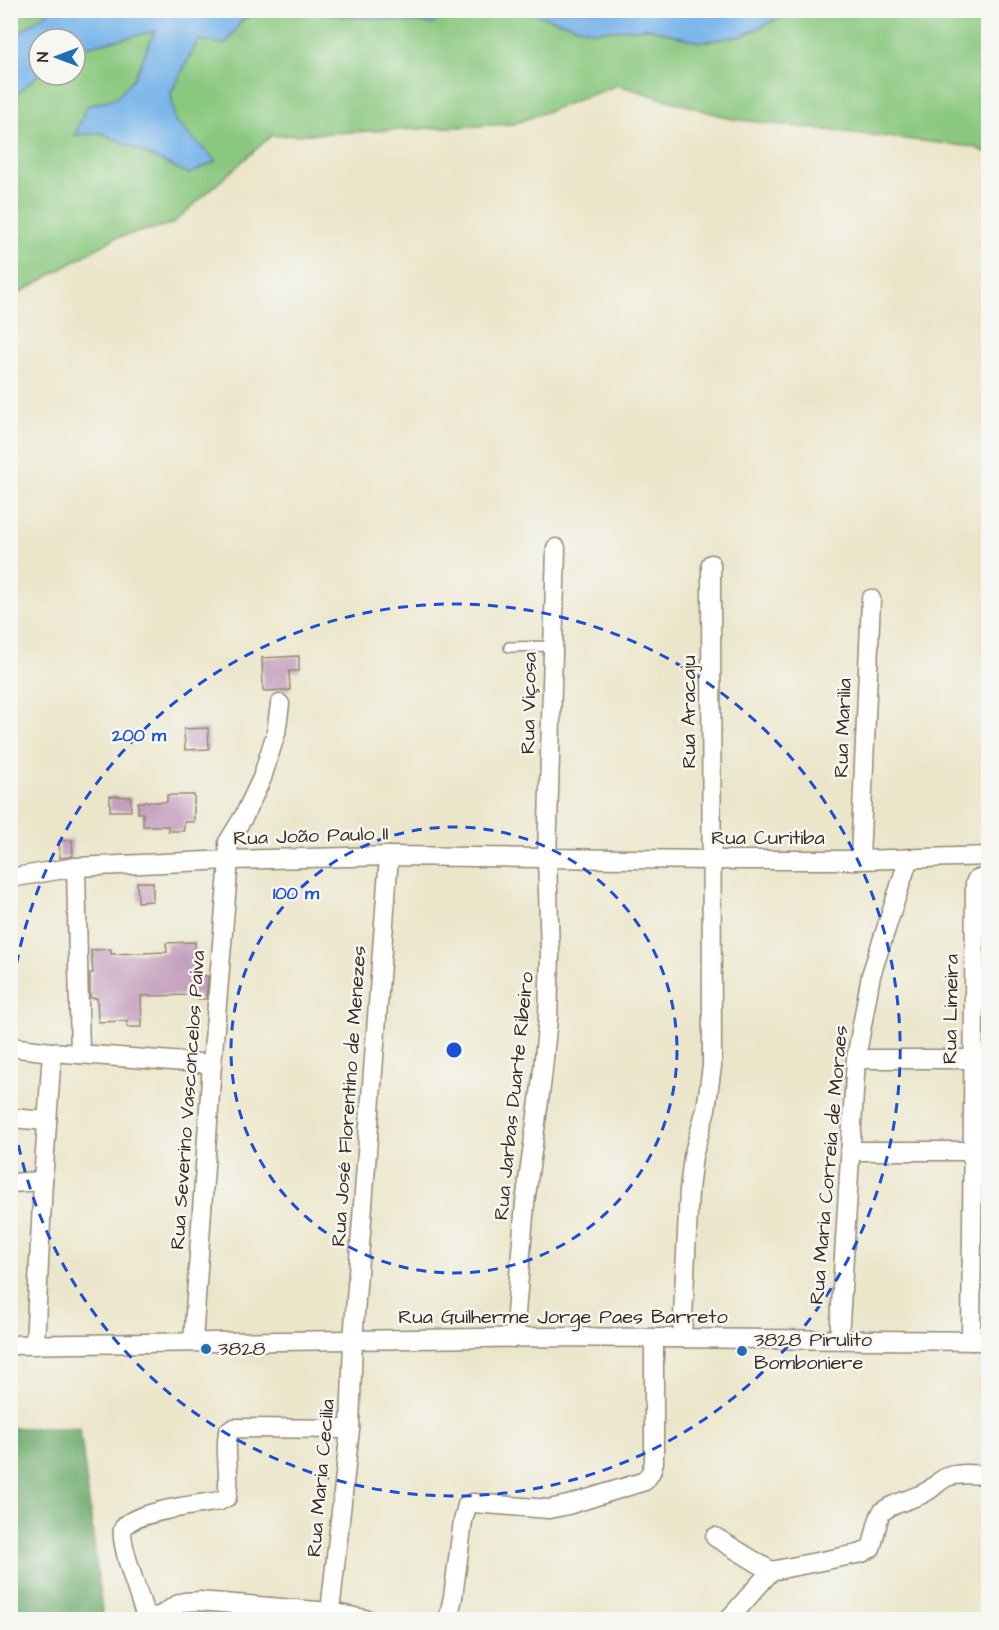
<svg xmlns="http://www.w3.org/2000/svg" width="999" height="1630" font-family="'Architects Daughter',sans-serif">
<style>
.green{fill:#8ac87f;stroke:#62794e;stroke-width:1.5}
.forest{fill:#6fac6e;stroke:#556b46;stroke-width:1.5}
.water{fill:#78b5ea;stroke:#5a7084;stroke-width:1.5}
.building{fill:#c5a0be}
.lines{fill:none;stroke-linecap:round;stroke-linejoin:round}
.lane-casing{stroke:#938874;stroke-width:12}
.street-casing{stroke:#938874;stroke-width:21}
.lane{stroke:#fff;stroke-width:9}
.street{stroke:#fff;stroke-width:18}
.ring{fill:none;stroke:#1d4ed8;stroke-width:3;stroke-dasharray:10 8}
.poi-dot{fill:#1f6fb2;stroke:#f6f6f2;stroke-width:2}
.labels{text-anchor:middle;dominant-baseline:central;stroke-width:5;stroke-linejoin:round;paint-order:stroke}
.street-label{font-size:20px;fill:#3b2a1e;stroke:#f6f6f2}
.poi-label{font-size:20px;fill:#3b2a1e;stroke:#f6f6f2;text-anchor:start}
.centre{fill:#1d4ed8;stroke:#f6f6f2;stroke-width:3}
.ring-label{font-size:18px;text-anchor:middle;font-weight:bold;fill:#1d4ed8;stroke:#f6f6f2;stroke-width:5;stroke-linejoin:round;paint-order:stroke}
</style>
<rect width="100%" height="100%" fill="#f6f6f2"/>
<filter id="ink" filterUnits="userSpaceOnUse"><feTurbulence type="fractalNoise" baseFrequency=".0167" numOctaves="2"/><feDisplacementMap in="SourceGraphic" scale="12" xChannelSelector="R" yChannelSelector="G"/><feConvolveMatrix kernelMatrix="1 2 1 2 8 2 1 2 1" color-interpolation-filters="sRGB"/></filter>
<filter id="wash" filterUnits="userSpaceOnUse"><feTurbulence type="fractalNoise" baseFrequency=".008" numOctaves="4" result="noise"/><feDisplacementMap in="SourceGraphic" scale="24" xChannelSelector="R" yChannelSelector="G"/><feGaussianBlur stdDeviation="1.35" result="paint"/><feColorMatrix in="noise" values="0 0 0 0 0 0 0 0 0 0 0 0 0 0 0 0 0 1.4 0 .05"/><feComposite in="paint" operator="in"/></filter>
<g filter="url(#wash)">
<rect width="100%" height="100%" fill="#ebe6ca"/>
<g class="green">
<polygon points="11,11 52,11 11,38"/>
<polygon points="260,11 291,11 433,24 446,11 523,11 593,31 648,28 700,42 742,36 793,11 988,11 988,153 974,147 732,119 618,85 513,124 271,136 172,224 115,238 11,298 10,99 39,74 75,75 75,49 155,31 134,78 116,98 87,106 76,135 102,133 189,174 215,161 175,122 171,93 198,40 226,44 242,20"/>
</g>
<polygon class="forest" points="11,1428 80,1428 103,1619 11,1619"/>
<g class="water">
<polygon points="52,10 260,11 242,20 226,44 198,40 171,93 175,121 216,161 189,174 102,133 75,135 87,106 116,98 134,78 155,31 75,49 75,39 39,39 39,74 11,99 11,38"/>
<polygon points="291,11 446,10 446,11 433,24"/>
<polygon points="523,11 793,11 742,36 700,42 648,28 593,31"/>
</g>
<g id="blocks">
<g class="building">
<polygon points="299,656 299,671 289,671 290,690 263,691 262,658"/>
<polygon points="208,728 209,749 185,750 184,729"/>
<polygon points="167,795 194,795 194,822 184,822 184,831 168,831 168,826 143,826 143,813 138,813 138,802 167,802"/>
<polygon points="110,796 131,797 131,811 110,811"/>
<polygon points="72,840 73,856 60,858 59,841"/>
<polygon points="137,882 153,882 153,901 138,902"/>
<polygon points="195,942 195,976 208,976 206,999 198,999 198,995 141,996 142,1027 127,1027 127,1021 98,1022 97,998 90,998 90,973 93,973 91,950 111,949 111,954 167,952 166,943"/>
</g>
</g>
</g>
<g filter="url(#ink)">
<use href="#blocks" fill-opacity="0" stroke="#938874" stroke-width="1.5"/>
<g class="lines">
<defs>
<polyline id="lane" points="509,647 552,646"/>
<g id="street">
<polyline points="860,860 871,599"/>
<polyline points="76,867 80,1054"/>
<polyline points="10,878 76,867 229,860 389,856 711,860 860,860 988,856"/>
<polyline points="10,1047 52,1052 212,1064"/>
<polyline points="856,1059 988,1059"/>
<polyline points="10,1118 47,1121"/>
<polyline points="850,1151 988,1151"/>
<polyline points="10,1183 43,1181"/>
<polyline points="514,1338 525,1203 542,1079 548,1018 550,953 547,859 556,548"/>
<polyline points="682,1338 689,1190 693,1156 706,1109 712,1066 711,564"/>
<polyline points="839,1339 856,1059 871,975 909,858"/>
<polyline points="971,1341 975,883 977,879 988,878"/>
<polyline points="193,1342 212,1064 229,860 228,842 244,816 262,778 276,733 280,704"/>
<polyline points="10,1345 547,1337 988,1341"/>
<polyline points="35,1345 43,1181 52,1052"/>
<path d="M350,1429l-116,-1 -6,4c-4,22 3,43 -1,65l-7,4c-18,3 -91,11 -97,28 -4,12 16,67 21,82 14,16 25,-6 40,-9 5,-1 11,0 15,-1l131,11 40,8"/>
<polyline points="715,1537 771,1571"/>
<polyline points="328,1620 330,1612 350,1429 353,1340 389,856"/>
<polyline points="448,1620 453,1597 463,1521 467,1505 473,1503 549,1509 568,1505 645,1481 651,1472 654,1462 654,1339"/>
<path d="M728,1620l43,-49 91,-18 9,-5c4,-10 6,-30 11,-36 8,-8 31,-13 42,-19 9,-4 15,-13 23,-16 12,-5 29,-2 41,-2"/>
</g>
</defs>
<use href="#lane" class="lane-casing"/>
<use href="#street" class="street-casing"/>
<use href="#lane" class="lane"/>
<use href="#street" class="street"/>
</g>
</g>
<g class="ring">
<circle cx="454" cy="1050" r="223"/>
<path d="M11 1000A446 446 0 1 1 11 1100"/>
</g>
<g class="poi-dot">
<circle cx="206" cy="1349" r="6"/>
<circle cx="742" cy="1351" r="6"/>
</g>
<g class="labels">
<g class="street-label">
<text transform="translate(529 703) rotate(-89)">Rua Viçosa</text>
<text transform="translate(689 712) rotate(-90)">Rua Aracaju</text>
<text transform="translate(843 728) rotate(-88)">Rua Marilia</text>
<text transform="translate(311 836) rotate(-2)">Rua João Paulo II</text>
<text x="768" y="838">Rua Curitiba</text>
<text transform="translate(951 1009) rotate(-89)">Rua Limeira</text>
<text transform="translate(349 1096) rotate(-86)">Rua José Florentino de Menezes</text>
<text transform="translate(514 1096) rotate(-84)">Rua Jarbas Duarte Ribeiro</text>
<text transform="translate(188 1100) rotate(-86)">Rua Severino Vasconcelos Paiva</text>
<text transform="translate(829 1165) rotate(-85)">Rua Maria Correia de Moraes</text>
<text x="563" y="1317">Rua Guilherme Jorge Paes Barreto</text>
<text transform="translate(321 1478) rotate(-85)">Rua Maria Cecilia</text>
</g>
<g class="poi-label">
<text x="754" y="1340">3828 Pirulito<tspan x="754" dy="23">Bomboniere</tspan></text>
<text x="218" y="1349">3828</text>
</g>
</g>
<circle cx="454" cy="1050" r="9" class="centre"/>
<g class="ring-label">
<text x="139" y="741">200 m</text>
<text x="296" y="899">100 m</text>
</g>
<rect width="999" height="1630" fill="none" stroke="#f6f6f2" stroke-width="36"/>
<g transform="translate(57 57) rotate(270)"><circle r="28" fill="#f6f6f2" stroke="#aba49d" stroke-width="1.5"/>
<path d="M0-4.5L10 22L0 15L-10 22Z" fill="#1f6fb2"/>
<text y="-9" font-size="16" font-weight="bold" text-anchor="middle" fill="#3b2a1e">N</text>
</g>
</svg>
